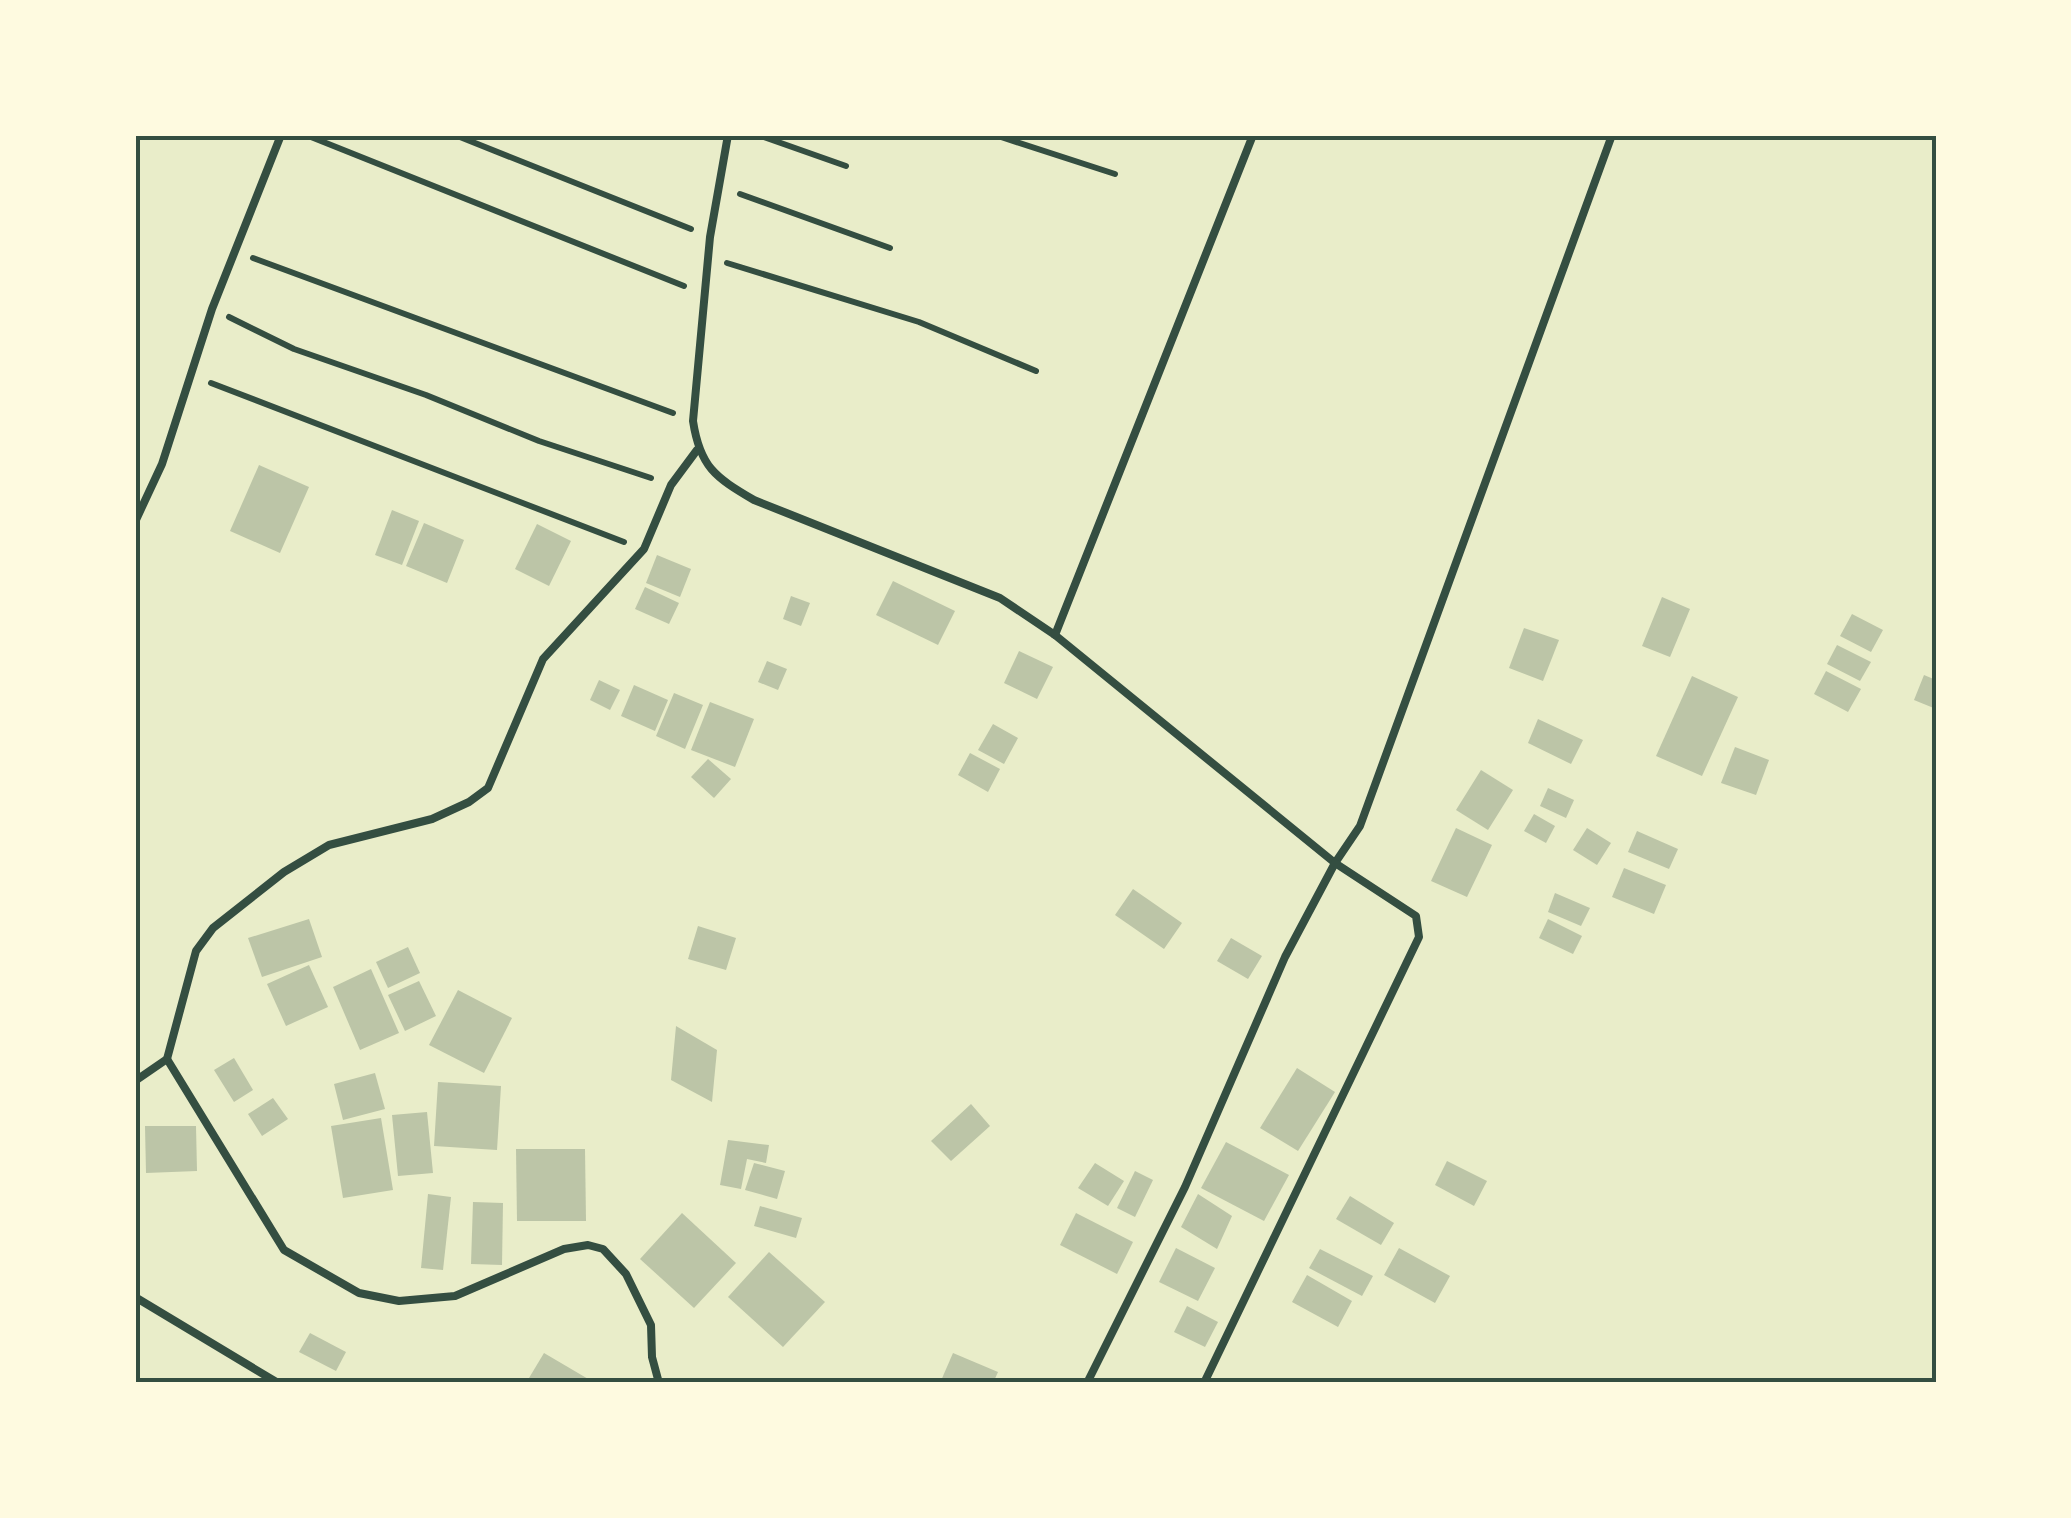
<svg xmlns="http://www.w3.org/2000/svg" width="2071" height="1518" font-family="Rubik,sans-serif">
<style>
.building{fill:#bcc5a7}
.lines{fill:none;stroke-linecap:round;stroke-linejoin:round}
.path{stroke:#344e41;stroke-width:6}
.service{stroke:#344e41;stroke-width:8}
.neatline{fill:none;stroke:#344e41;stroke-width:4}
</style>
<rect width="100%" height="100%" fill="#e9edc9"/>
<g class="building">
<polygon points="259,465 309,487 280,553 230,531"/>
<polygon points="392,510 419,521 402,565 375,555"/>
<polygon points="424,523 464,540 447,583 406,566"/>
<polygon points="537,524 571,541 549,586 515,569"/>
<polygon points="657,555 691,569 680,597 646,583"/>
<polygon points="893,581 955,611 938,645 876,615"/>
<polygon points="645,587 679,603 669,624 635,609"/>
<polygon points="791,596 810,603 801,626 783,619"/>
<polygon points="1662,597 1690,609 1670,657 1642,646"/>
<polygon points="1852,614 1883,630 1871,652 1840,636"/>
<polygon points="1524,628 1559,640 1543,681 1509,668"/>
<polygon points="1837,645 1871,662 1860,681 1827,664"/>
<polygon points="1019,651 1053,667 1037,699 1004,683"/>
<polygon points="767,661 787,669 778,690 758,682"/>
<polygon points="1826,671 1861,689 1848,712 1814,694"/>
<polygon points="1924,675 1936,680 1936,709 1914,700"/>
<polygon points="1692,676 1738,697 1702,776 1656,756"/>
<polygon points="599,680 620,690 610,710 590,700"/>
<polygon points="634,685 668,700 655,731 621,716"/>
<polygon points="674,693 703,705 685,749 656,736"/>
<polygon points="710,702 754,719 735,767 691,750"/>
<polygon points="1538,719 1583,740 1571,764 1528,743"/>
<polygon points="993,724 1018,738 1004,764 978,750"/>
<polygon points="1735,747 1769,760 1756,795 1721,783"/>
<polygon points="970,753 1000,769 988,792 958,775"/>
<polygon points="708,759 731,779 714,798 691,777"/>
<polygon points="1481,770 1513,790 1488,830 1456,810"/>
<polygon points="1548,788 1574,800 1566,818 1540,806"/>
<polygon points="1534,814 1555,826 1546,843 1524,831"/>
<polygon points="1456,828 1492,845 1467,897 1431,881"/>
<polygon points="1587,828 1611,843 1597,865 1573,850"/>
<polygon points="1637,831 1678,849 1669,869 1628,852"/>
<polygon points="1624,868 1666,885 1654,914 1612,897"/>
<polygon points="1133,889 1182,923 1164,949 1115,915"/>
<polygon points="1555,893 1590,908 1581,926 1548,912"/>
<polygon points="309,919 322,957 262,977 248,938"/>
<polygon points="1548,919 1582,936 1573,954 1539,938"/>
<polygon points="698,926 736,938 726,970 688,959"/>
<polygon points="1231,938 1262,956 1248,979 1217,961"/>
<polygon points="408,947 420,973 388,988 376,962"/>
<polygon points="309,965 328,1007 286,1026 267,984"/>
<polygon points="371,969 399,1033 360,1050 333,987"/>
<polygon points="419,981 436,1016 405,1031 388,995"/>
<polygon points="458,990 512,1018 484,1073 429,1045"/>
<polygon points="676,1026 717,1050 712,1102 671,1080"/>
<polygon points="234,1058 253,1090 234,1102 214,1070"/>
<polygon points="1297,1068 1335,1092 1298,1151 1260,1128"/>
<polygon points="375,1073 385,1109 343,1120 334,1084"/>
<polygon points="438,1082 501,1086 497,1150 434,1146"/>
<polygon points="273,1098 288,1119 262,1136 248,1114"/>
<polygon points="971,1104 990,1126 951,1161 931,1141"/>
<polygon points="427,1112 433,1173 398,1176 392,1115"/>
<polygon points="381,1118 393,1190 343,1198 331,1126"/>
<polygon points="145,1126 196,1126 197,1171 146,1173"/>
<polygon points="728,1140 769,1145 766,1163 747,1159 741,1189 720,1185"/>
<polygon points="1226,1142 1289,1175 1264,1221 1201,1188"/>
<polygon points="516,1149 585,1149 586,1221 517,1221"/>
<polygon points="1447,1161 1487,1181 1474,1206 1435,1185"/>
<polygon points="754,1163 785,1171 777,1199 745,1190"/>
<polygon points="1095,1163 1124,1181 1108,1206 1078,1188"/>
<polygon points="1135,1171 1153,1180 1135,1217 1117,1208"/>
<polygon points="428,1194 451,1197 443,1270 421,1268"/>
<polygon points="1198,1194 1232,1216 1217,1249 1181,1227"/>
<polygon points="1350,1196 1394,1223 1381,1245 1336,1219"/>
<polygon points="473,1202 503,1203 502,1265 471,1264"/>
<polygon points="760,1206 802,1218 796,1238 754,1226"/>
<polygon points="682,1213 736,1263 694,1308 640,1259"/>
<polygon points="1076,1213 1133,1242 1117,1274 1060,1245"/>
<polygon points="1176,1248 1215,1268 1198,1301 1159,1282"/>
<polygon points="1399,1248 1450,1276 1435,1303 1384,1275"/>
<polygon points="1320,1249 1373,1276 1362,1296 1309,1268"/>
<polygon points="769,1252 825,1302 783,1347 728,1297"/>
<polygon points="1307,1275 1352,1301 1338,1327 1292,1302"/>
<polygon points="1187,1306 1218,1322 1205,1347 1174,1332"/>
<polygon points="310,1333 346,1352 336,1371 299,1352"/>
<polygon points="544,1353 595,1383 526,1383"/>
<polygon points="953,1353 998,1372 993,1383 940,1383"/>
</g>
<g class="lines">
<g class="path">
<polyline points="306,135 684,286"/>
<polyline points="455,135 691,229"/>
<polyline points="758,135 846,166"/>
<polyline points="995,135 1115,174"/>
<polyline points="740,194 890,248"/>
<polyline points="253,258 673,413"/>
<polyline points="727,263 919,322 1036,371"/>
<polyline points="229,317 294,349 426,395 539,441 651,478"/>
<polyline points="211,383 624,542"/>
</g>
<g class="service">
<path d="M728,135l-18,102 -17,184c7,46 22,56 61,79l246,98 55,37 280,228 25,-37 252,-691"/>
<polyline points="135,522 162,464 212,309 281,135"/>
<polyline points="1055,635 1253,135"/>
<polyline points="167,1059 284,1250 359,1293 399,1301 455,1296 564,1249 588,1245 603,1249 626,1274 651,1325 652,1357 659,1383"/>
<polyline points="135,1081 167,1059 196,951 213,928 284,872 329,845 432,819 469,802 488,788 543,659 644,549 671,485 697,450"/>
<polyline points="135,1297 278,1383"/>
<polyline points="1087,1383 1185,1187 1285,957 1335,863 1416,916 1419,937 1204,1383"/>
</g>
</g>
<rect width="2071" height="1518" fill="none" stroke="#fefae0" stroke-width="275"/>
<rect x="138" y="138" width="1796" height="1242" class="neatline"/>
</svg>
